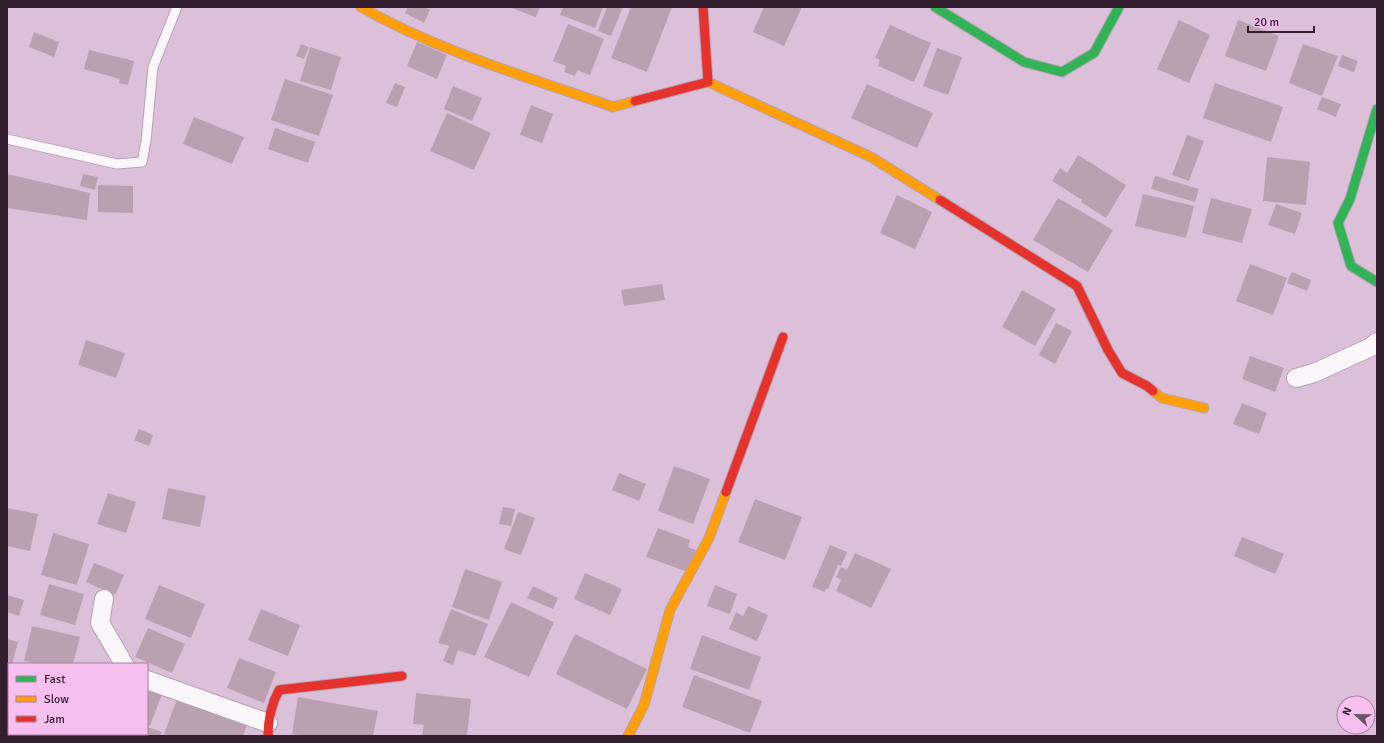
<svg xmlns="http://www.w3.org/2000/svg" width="1384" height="743" font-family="Signika,sans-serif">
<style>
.building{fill:#baa1b1}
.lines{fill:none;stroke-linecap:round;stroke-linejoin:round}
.lane-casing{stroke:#b6a1b4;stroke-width:11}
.street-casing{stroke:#b6a1b4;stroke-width:20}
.fast-casing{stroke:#b6a1b4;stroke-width:11}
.slow-casing{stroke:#b6a1b4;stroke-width:11}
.jam-casing{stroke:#b6a1b4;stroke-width:11}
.lane{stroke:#faf6f9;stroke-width:9}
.street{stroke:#faf6f9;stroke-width:18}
.fast{stroke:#30b455;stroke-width:9}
.slow{stroke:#ff9f0a;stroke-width:9}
.jam{stroke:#e5322d;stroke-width:9}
</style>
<rect width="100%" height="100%" fill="#dcc0d9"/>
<g class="building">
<polygon points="408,7 424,7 430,10 424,23 405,13"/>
<polygon points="509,7 540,7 536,17"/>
<polygon points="563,7 603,7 595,28 560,15"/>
<polygon points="607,7 623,7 611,36 598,31"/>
<polygon points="631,7 672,7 647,72 611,58"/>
<polygon points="764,7 802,7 784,46 753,32"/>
<polygon points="1179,20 1210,35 1189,83 1157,69"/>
<polygon points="1238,20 1279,36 1266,71 1225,56"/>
<polygon points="568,24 604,39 590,75 577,70 575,76 564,72 566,66 553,61"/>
<polygon points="890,25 931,43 914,82 878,66 880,60 875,58"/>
<polygon points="34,32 59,42 54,57 29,47"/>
<polygon points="417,42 447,55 437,79 407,66"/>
<polygon points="301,44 309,47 304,59 296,56"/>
<polygon points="1303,44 1338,56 1322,96 1289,83"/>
<polygon points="310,47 341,57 331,90 300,81"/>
<polygon points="937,48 962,57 948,95 923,86"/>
<polygon points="89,50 134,61 128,85 119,83 120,79 84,69"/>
<polygon points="1342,55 1358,61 1354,72 1338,66"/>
<polygon points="285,79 333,95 319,136 271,120"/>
<polygon points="395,83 405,87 397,107 386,103"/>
<polygon points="1215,83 1283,107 1271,142 1203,118"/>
<polygon points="867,84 933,113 917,148 851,118"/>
<polygon points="453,86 482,98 472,121 444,109"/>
<polygon points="1322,97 1341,104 1336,117 1317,109"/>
<polygon points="531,105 553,114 542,143 520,135"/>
<polygon points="447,113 491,133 474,170 430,151"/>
<polygon points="194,117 244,137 232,164 183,144"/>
<polygon points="275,128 315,142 308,163 268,149"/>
<polygon points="1187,135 1204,141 1189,181 1172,175"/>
<polygon points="1078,155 1126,185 1106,218 1081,202 1082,200 1052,181 1060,168 1067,173"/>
<polygon points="1267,157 1310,162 1306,205 1263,201"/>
<polygon points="7,174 90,193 87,220 7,208"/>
<polygon points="83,174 98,177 95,190 80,186"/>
<polygon points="1155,176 1199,189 1195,202 1151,189"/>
<polygon points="98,185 133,186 133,213 98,212"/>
<polygon points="1143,194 1194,206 1186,238 1135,226"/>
<polygon points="897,195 932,212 915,249 880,233"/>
<polygon points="1058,198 1113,230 1088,272 1033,240"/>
<polygon points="1211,198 1252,209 1242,243 1202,233"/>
<polygon points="1276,204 1302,213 1295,234 1268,225"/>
<polygon points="1250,264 1287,278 1273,315 1236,301"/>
<polygon points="1292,272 1311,280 1307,291 1287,283"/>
<polygon points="662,284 665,300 624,306 621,290"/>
<polygon points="1022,290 1056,309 1035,346 1002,327"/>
<polygon points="1056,323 1072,331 1055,364 1039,355"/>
<polygon points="86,340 125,353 116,378 78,365"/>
<polygon points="1250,356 1284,368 1275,392 1242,379"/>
<polygon points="1242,403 1267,413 1259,434 1233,424"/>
<polygon points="139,429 153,435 149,446 134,440"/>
<polygon points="674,466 710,479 693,524 658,511"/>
<polygon points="619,473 646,484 639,501 612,490"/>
<polygon points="168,488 206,496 200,527 162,519"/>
<polygon points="108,493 136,502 126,533 97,524"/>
<polygon points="755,499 802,517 785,560 738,542"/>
<polygon points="503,507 515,509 511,526 499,524"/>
<polygon points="7,508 38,514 30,551 7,546"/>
<polygon points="518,512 535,518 521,555 504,549"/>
<polygon points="658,528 690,540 688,547 696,550 688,572 646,557"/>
<polygon points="53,533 89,544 77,585 41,575"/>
<polygon points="1242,537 1284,554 1275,574 1234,556"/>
<polygon points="830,545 847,552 841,566 838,565 828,589 826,589 825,592 812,587"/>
<polygon points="855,553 891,569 871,608 836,591 841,580 836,577 841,567 847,570"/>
<polygon points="94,563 124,575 115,595 86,582"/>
<polygon points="465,569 502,582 489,620 452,607"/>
<polygon points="585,573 622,589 610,615 574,599"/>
<polygon points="49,584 84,594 75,625 40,615"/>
<polygon points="159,585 205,604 191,638 145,619"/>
<polygon points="715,585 737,594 730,614 707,606"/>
<polygon points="533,586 558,598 553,609 527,598"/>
<polygon points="7,595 24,600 19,616 7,612"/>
<polygon points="511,602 554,622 529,677 484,657"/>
<polygon points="748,606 768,615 757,641 729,629 736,612 743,616"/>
<polygon points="261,609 300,625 288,656 248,640"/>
<polygon points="451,609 488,624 475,656 458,650 453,665 443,661 449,646 438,643"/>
<polygon points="32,626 80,637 73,664 39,664 24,661"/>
<polygon points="148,628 185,644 172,673 135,657"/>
<polygon points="575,634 647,669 627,709 556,674"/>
<polygon points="702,635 761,657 749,690 690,669"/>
<polygon points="7,639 18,642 12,664 9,664 9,679 7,679"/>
<polygon points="239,658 276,672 264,703 227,688"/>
<polygon points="694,675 762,701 750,733 682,707"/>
<polygon points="147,683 164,689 150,726 147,725"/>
<polygon points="416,693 471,699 467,736 422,736 424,725 413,724"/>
<polygon points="178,696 248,722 243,736 169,736 164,734"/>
<polygon points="298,697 378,711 373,736 305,736 292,734"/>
<polygon points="147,727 162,732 160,736 125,736 125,734 147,734"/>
<polygon points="34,734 62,734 61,736 33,736"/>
<polygon points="64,734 66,735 100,734 99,736 64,736"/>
</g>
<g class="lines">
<defs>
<polyline id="lane" points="7,139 117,164 142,162 146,141 153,67 177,7"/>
<g id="street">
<polyline points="1296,378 1314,373 1371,347 1377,342"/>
<polyline points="104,599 100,623 124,664"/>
<polyline points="147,680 268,723"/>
<polyline points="108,736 108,734"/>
</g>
<g id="fast">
<polyline points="935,7 1024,62 1062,72 1094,53 1119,7"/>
<polyline points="1377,109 1350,199 1338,223 1351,266 1377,282"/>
</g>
<g id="slow">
<path d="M361,7c79,45 167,70 252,100l22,-6"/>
<polyline points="708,82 871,157 940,200"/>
<polyline points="1153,391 1162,398 1204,408"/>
<polyline points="628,736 644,705 670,610 709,538 726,492"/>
</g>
<g id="jam">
<polyline points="635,101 708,82 703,7"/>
<polyline points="940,200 1077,286 1108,350 1122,373 1147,386 1153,391"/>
<polyline points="726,492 783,337"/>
<path d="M268,736c0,-17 3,-31 11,-46l123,-14"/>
</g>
</defs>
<use href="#lane" class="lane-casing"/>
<use href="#street" class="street-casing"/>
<use href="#fast" class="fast-casing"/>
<use href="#slow" class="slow-casing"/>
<use href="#jam" class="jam-casing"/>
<use href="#lane" class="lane"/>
<use href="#street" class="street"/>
<use href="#fast" class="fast"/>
<use href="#slow" class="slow"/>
<use href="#jam" class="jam"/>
</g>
<rect width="1384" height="743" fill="none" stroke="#321e2f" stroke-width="16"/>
<rect x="8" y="663" width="140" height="72" fill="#f6bfee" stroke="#a87fa2"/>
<rect x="16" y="676" width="20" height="6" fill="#30b455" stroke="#a87fa2"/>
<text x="44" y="683" font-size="12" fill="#321e2f">Fast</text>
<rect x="16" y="696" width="20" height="6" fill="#ff9f0a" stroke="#a87fa2"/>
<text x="44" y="703" font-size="12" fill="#321e2f">Slow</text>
<rect x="16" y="716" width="20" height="6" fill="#e5322d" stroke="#a87fa2"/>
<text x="44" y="723" font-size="12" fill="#321e2f">Jam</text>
<g transform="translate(1356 715) rotate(292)"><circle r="19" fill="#f6bfee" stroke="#a87fa2"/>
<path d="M0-3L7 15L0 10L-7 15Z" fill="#6e576a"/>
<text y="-6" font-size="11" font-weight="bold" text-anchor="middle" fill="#321e2f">N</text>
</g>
<path d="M1248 26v6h66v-6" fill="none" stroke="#321e2f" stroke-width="2"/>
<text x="1254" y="26" font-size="12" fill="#321e2f" stroke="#f6bfee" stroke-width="3" paint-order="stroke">20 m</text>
</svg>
